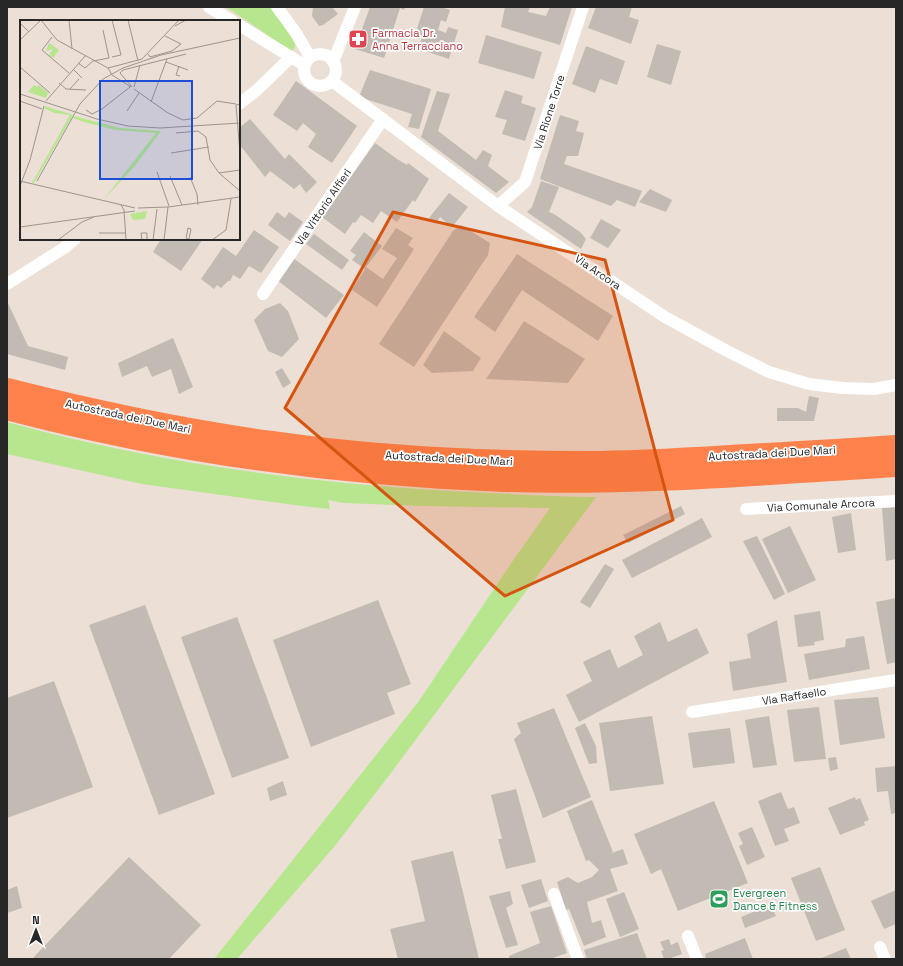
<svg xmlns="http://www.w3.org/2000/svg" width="903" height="966" font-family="'Space Grotesk',sans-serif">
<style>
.green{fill:#b8e68e}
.building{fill:#c2bbb3}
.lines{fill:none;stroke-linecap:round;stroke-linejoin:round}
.minor{stroke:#fff;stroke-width:12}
.motorway{stroke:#ff824d;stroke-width:22}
.marked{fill:#d5540f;fill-opacity:0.2;stroke:#d5540f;stroke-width:3;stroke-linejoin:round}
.labels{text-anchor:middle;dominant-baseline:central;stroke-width:3.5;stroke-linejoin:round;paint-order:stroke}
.health-label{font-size:11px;fill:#be3a42;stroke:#fff;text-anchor:start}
.street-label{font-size:11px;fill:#272727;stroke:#fff}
.leisure-label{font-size:11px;fill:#27864d;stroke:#fff;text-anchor:start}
.inset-road{fill:none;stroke:#9d9590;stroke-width:1}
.view{fill:#1d4ed8;fill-opacity:0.15;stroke:#1d4ed8;stroke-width:2}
.inset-edge{fill:none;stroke:#272727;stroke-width:2}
</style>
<rect width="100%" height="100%" fill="#ebdfd6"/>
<g class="green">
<path d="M226,7h46l23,36c0,6 -1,7 -7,9l-26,-21z"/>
<path d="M7,422c151,42 306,62 462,70 43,2 85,5 127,5l-202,272 -60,78 -97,112h-23l205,-258 93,-139 38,-54 -129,-2 -77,-3 -16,-3 2,9 -28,-3 -160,-22 -135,-30z"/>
</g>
<g class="building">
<polygon points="313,7 335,7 333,8 338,14 323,25 319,26 312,16"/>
<polygon points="370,7 405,7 404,10 400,8 384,58 355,49"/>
<polygon points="424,7 441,7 450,10 446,22 441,20 438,30 446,33 448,27 458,30 449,59 419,49 422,37 415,35"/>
<polygon points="505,7 530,7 528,12 546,16 550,7 572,7 560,45 501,27"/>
<polygon points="596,7 632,7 629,17 639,20 631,44 588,28"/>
<polygon points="486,35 542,52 534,79 478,63"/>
<polygon points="657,44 681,51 671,85 647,77"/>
<polygon points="586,46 625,61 617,85 600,79 595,93 572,84"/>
<polygon points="370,70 431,89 419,129 408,127 412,114 359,97"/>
<polygon points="296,81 357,126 332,163 308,147 316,134 303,123 297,131 273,115"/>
<polygon points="505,90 523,96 521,103 536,108 525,141 502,134 507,120 495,117"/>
<polygon points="437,91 450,94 438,131 476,160 483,150 492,155 488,166 509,182 496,193 421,137"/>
<polygon points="560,115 579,121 576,131 584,133 578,156 567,156 564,164 642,191 635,207 617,200 611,206 540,179"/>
<polygon points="250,119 285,159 289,154 317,182 306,193 300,184 294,189 270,171 265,177 239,144 239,128"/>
<polygon points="375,143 397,159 407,165 408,163 429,179 415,202 413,200 397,222 381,211 373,223 361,215 355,223 353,222 345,234 322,217"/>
<polygon points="541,181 559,187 549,212 554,214 580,232 586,239 581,249 527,212 532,207"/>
<polygon points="650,189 672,200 666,212 639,202"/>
<polygon points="449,193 468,207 452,227 440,217 436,223 429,218"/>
<polygon points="277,212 285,218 289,212 303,222 290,241 268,225"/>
<polygon points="601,219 621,230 608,248 590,238"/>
<polygon points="461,225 490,243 488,255 414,367 379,344 453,231"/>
<polygon points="396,228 413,238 408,245 414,249 377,307 352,290 365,269 352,260 356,255 350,251 364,232 382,246 366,267 383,279 397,258 382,249"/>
<polygon points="254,230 279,247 261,273 249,266 240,279 233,275 230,281 228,281 221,288 217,285 214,289 201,279 223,247 236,256"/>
<polygon points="314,234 349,260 342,270 306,244"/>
<polygon points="161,239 203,239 181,271 153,252"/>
<polygon points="517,254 613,316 598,341 522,290 495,332 474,317"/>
<polygon points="293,258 344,295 326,318 277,280"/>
<polygon points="7,301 28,346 68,357 65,370 7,354"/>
<polygon points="280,303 288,311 299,339 282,357 268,351 254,320 265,309"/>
<polygon points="524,321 585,359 568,383 486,379"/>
<polygon points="444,331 481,358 473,371 432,373 423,365"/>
<polygon points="173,338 193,387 179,394 171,369 152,377 147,366 122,377 118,363"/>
<polygon points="282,368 291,383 283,388 275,372"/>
<polygon points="809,396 819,398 814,421 777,421 777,408 798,408 806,412"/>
<polygon points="681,506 685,514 628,543 623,535"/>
<polygon points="896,507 896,559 886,561 882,508"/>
<polygon points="851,513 856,550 838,553 832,517"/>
<polygon points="702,518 712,537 632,578 622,560"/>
<polygon points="790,526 816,580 788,593 762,539"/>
<polygon points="757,536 785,594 774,600 743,541"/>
<polygon points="605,564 614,569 590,608 580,602"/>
<polygon points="896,598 896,662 887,664 876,602"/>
<polygon points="378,600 411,684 387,693 395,714 311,747 273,640"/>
<polygon points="145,605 215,794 159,815 89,625"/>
<polygon points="820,611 824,640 814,642 815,645 798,647 794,615"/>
<polygon points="237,617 289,758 232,778 181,637"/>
<polygon points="777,620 787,682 733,691 729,662 751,658 747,634"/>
<polygon points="660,622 668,642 697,628 709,653 579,722 566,695 592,681 583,662 610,649 618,668 643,655 634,636"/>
<polygon points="864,636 870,669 809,680 804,654 845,647 846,639"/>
<polygon points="54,681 93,787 7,818 7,698"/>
<polygon points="878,697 885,738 840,745 834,700"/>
<polygon points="819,707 826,759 794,762 787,710"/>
<polygon points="554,708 591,797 543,818 514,739 521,733 517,723"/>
<polygon points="652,716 664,784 610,791 599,723"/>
<polygon points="769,716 777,765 753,768 745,720"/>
<polygon points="585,723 596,746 597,763 589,764 575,728"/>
<polygon points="730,728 735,763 693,768 688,733"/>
<polygon points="836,757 838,769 830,771 828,758"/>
<polygon points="896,766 896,813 891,814 888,791 877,792 875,768"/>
<polygon points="283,781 287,795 270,801 267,788"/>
<polygon points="516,789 536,862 506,869 498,839 502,839 491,795"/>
<polygon points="781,792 788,809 794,807 800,823 784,829 789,841 775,846 758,801"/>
<polygon points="855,797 856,800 860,798 869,820 864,822 865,825 840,835 828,808"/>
<polygon points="592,800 613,852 609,854 623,849 628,864 610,869 618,891 587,902 592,923 601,920 606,937 584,946 569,909 566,910 557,882 568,877 578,883 592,877 599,870 589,860 586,861 567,811"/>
<polygon points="714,801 748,883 678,911 661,869 651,874 634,834"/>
<polygon points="752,827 765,857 747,865 739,846 743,844 738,833"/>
<polygon points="453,851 479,959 398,959 390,929 425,921 411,861"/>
<polygon points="129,857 201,925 169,959 32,959"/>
<polygon points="820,867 845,930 816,941 791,878"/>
<polygon points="541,879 548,901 529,908 521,885"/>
<polygon points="17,886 22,908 7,913 7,890"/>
<polygon points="896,890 896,924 884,929 871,901"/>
<polygon points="510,891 513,904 506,908 518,945 506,948 489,896"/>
<polygon points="624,892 639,929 620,937 606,899"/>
<polygon points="771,905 776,916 745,928 741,917"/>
<polygon points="551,906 567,953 550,959 509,959 509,956 540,943 530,912"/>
<polygon points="637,933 647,959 587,959 584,950"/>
<polygon points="745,938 753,959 706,959 705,954"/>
<polygon points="669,939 671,945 678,942 682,954 668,959 664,959 661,951 664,950 660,942"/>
<polygon points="846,948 851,959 819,959"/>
</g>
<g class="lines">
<g class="minor">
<polyline points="209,7 232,21"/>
<polyline points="277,7 296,33 310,57"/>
<polyline points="239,25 304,65"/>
<circle cx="320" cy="70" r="16"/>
<polyline points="333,62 355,7"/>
<polyline points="332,81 498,206 665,317 727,351 769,372 809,384 843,388 874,389 896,385"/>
<polyline points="239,104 257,90 291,57"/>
<polyline points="498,206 525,182 583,7"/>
<polyline points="7,284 64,248 75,239"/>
<polyline points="263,294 383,119"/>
<polyline points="746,509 896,501"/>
<polyline points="692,712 896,680"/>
<polyline points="554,894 578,959"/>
<polyline points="688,936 697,959"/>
<polyline points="880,947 885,959"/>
</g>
<g class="motorway">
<path d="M7,389c87,22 175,41 265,53 103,15 209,20 314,20 48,0 96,-3 144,-6 55,-3 111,-6 166,-10"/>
<path d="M7,409c163,43 330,66 498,72 130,4 261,-7 391,-15"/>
</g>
</g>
<path class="marked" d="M393,212l212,48 68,260 -168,76 -220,-188z"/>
<defs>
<symbol id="pharmacy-square" viewBox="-11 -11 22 22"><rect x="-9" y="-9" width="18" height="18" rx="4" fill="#e0444e" stroke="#fff"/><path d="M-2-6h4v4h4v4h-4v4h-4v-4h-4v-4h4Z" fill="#fff"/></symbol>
<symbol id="stadium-square" viewBox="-11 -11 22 22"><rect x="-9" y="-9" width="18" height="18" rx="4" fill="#2e9e5b" stroke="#fff"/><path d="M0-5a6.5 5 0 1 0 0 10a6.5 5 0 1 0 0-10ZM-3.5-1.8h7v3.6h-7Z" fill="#fff"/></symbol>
</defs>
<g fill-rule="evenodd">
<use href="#pharmacy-square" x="347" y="28" width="22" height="22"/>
<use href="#stadium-square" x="708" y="888" width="22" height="22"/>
</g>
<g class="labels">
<g class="health-label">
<text x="372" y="33">Farmacia Dr.<tspan x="372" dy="13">Anna Terracciano</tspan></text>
</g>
<g class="street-label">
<text transform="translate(549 112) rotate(-72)">Via Rione Torre</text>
<text transform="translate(323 207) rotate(-56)">Via Vittorio Alfieri</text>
<text transform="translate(598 272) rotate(34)">Via Arcora</text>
<text transform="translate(128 416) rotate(12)">Autostrada dei Due Mari</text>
<text transform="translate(772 453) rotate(-3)">Autostrada dei Due Mari</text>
<text transform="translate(449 458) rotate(3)">Autostrada dei Due Mari</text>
<text transform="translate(821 505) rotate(-3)">Via Comunale Arcora</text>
<text transform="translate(794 696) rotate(-9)">Via Raffaello</text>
</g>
<g class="leisure-label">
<text x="733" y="893">Evergreen<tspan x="733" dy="13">Dance &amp; Fitness</tspan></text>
</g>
</g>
<g transform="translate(20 20)">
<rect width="220" height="220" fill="#ebdfd6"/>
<path d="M29,23l10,7 -6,8 -4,-3 4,-6 -7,2zM14,65l3,2 2,-2 9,8 -2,5 -18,-6zM25,86l28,9 -39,68h-2l38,-68 -16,-2 -10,-5zM54,96l46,12 41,3 -27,36 -30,32 52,-66 -41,-3 -31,-8 -11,-4zM127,191l-2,8 -12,1 -3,-6z" fill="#b8e68e"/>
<path class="inset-road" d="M21,0l16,20 51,28M49,0l3,29M108,0l10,41M0,3l9,9M155,6l11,-6M145,16l16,8M32,17l-10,13 27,23M0,20l21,-20M128,34l2,3 22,-6 9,-7M92,37l9,-2 -9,-35M146,42l22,8M58,43l7,5 8,-7 16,-3 -6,-28M159,46l-3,9 4,1M0,47l30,26M88,48l34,-9 37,-39M88,48l4,7 19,12M53,49l9,9M39,63l7,6 20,1M112,67l-12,-14 3,-3 63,-16M114,67l6,-22M50,69l9,-10M114,69l34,24 15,7 14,-2 20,-17 19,3M0,74l77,25 31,7 32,2 80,-5M0,81l22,8M26,81l40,-46M131,82l16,-43M220,84l-4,1 4,48M66,90l6,4 10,-5 28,-22M107,91l12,-18M156,113l22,-2 8,6 4,23 9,13 21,18M151,133l38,-6M137,152l12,34M199,153l21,-3M150,156l12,29M170,157l7,17 1,11M0,161l115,27M17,161l43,-77 23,-25 20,-11 38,-13 79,-17M0,166l10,-26 14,-54M101,185l3,5 2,30M118,188l30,-1 72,-10M0,207l115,-16M79,213h26M169,219l2,-10 -3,-1 -2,10 4,2M38,220l24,-18 12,-5M122,220l-1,-7h6v7M133,220l4,-31M144,220l4,-33M192,220l14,-10 5,-31"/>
<path class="view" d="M80,61h92v98h-92z"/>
<rect width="220" height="220" class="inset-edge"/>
</g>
<rect width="903" height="966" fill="none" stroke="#272727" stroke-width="16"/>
<g transform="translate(36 930)" stroke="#ffffff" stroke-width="3" paint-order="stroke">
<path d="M0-3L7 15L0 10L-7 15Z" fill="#272727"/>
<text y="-6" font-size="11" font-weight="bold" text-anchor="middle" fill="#272727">N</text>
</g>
</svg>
